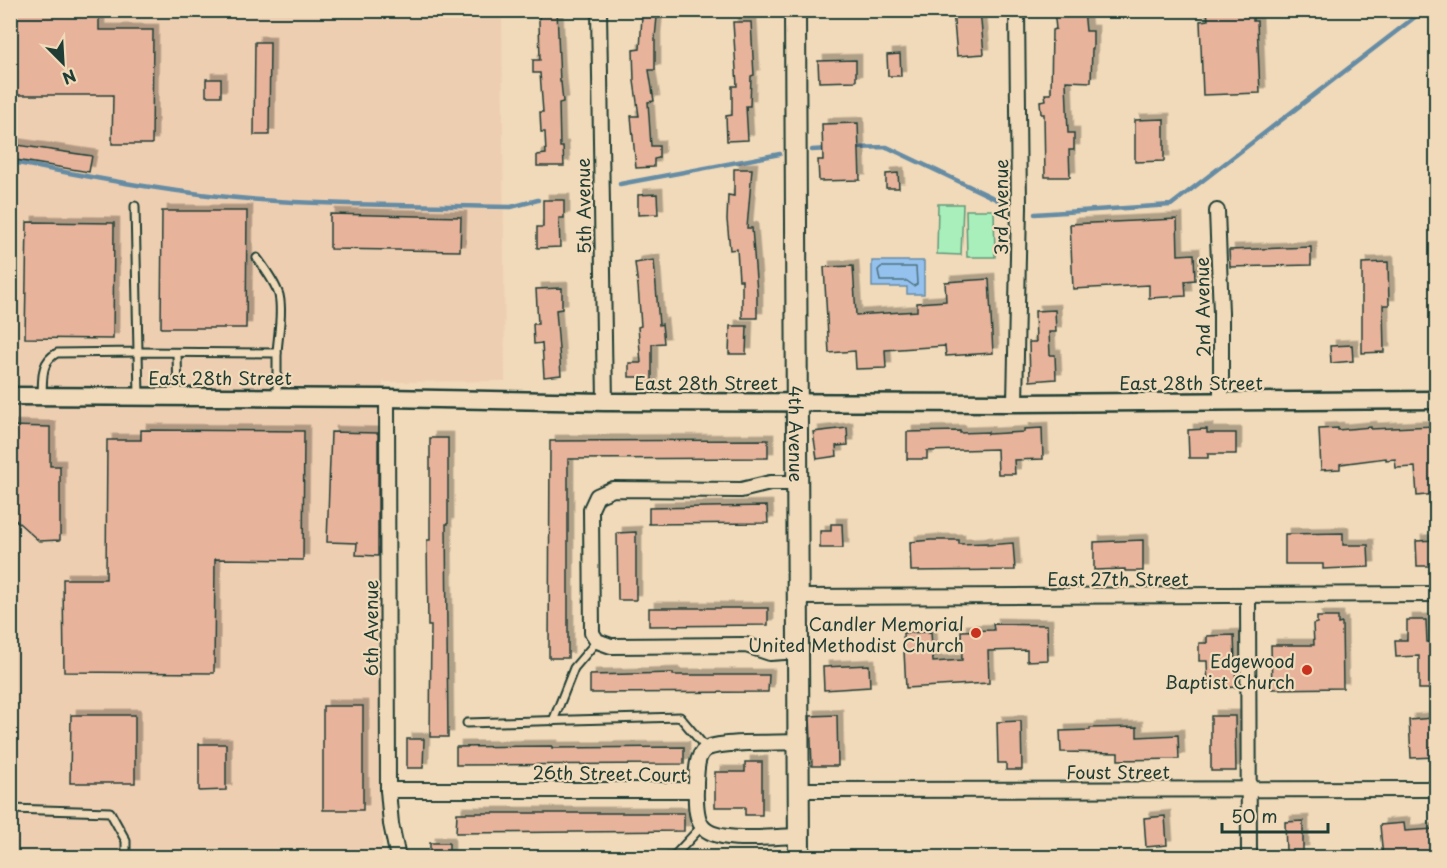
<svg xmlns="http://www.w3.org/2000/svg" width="1447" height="868" font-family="'Playpen Sans',sans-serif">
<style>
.built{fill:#eeceb0}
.green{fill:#a9efbb;stroke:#649678;stroke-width:1.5}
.water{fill:#95c1ee;stroke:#668ca4;stroke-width:1.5}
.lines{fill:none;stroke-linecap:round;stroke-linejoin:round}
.shore{stroke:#4e727e;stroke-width:1.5}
.stream{stroke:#668ca4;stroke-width:4.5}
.building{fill:#e8b39b;stroke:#1f3d34;stroke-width:1.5;filter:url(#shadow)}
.service-casing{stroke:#1f3d34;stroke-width:11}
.minor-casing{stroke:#1f3d34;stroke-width:18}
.tertiary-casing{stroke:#1f3d34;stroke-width:21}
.secondary-casing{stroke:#1f3d34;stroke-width:24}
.service{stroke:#f1dab9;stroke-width:7}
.minor{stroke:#f1dab9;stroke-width:14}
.tertiary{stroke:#f1dab9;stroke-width:16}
.secondary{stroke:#f1dab9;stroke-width:20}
.poi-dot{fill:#c8321e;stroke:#f1dab9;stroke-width:2}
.labels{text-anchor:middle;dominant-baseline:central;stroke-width:4.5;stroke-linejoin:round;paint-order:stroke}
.street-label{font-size:18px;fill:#1f3d34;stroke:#f1dab9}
.poi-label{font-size:18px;fill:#1f3d34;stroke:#f1dab9;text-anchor:end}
</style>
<defs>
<filter id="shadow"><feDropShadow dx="5.5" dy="-5.5" stdDeviation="0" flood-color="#0004"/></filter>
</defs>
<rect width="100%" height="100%" fill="#f1dab9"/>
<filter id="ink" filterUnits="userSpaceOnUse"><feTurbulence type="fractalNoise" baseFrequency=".0167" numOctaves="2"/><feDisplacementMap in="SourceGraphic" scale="12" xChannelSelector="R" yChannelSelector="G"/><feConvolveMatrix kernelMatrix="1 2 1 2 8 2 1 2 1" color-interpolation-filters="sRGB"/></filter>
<g filter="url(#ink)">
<polygon class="built" points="10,11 502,11 505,381 383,382 382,850 200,850 200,858 11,857"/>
<g class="green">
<polygon points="938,204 963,204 961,255 937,254"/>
<polygon points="966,210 994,210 995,257 967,257"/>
</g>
<polygon class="water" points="872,261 924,261 924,294 907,294 907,287 872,287"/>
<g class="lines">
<polygon class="shore" points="881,267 916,267 917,284 914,286 907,281 880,281 878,270"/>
<g class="stream">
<polyline points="854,148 887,147 1002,202"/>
<polyline points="812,150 828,149"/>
<path d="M10,164l8,-1c80,16 161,31 243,37 83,6 167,5 250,7l27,-7"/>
<polyline points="620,184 780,154"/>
<polyline points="1035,214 1171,205 1424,10"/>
</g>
</g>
<g class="building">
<polygon points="10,10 99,10 99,30 153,30 152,144 112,144 113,95 10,95"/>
<polygon points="540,10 557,10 560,82 561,82 563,102 559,103 560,147 563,147 564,166 537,166 537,155 546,154 545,132 541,132 540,112 543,112 540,73 533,73 533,60 540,60 539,21"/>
<polygon points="953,10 980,10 984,54 957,56"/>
<polygon points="1054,10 1084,10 1086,31 1093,31 1093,49 1092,49 1091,82 1066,81 1068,133 1074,133 1074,150 1069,150 1070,177 1045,177 1044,114 1041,114 1040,101 1046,100 1045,94 1051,94 1052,30 1056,29"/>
<polygon points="1207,10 1253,10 1253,21 1257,21 1260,93 1203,95 1200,21 1208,20"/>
<polygon points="642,16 657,17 655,38 655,70 649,70 654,101 648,102 651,146 659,146 659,158 654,159 654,167 636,168 631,116 639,116 634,81 633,50 640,49"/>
<polygon points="733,22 751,22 754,75 751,76 750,106 746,106 748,140 727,141 726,116 732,115 732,86 737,86"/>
<polygon points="255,42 270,42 269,135 254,135"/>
<polygon points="900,54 901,76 888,76 887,55"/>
<polygon points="856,60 856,81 819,82 818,61"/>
<rect x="206" y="79" width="15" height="17"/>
<polygon points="1164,119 1164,161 1135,162 1135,120"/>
<polygon points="858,123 860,180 819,181 818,160 823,160 822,124"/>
<polygon points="10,144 92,156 89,172 10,159"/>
<polygon points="734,169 752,169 747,228 752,228 757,292 757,318 742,318 742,280 739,280 737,249 730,250 727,220 728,195 734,196"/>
<polygon points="898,173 899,188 886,188 886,174"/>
<polygon points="657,194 658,214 638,215 638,195"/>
<polygon points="543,200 564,200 564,218 559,218 560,247 537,248 537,227 543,227"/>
<polygon points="162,211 247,211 246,328 161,328"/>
<polygon points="330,214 461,217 460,251 330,249"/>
<polygon points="1177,219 1178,255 1194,254 1195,280 1185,281 1186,296 1149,298 1149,285 1073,289 1070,224"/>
<polygon points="27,222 114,223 113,339 25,338"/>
<polygon points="1311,247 1311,265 1230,267 1229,250"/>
<polygon points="654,260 659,325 662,324 664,343 652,344 652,388 644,388 643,377 629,377 629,363 641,363 638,327 641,326 638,286 635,263"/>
<polygon points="1388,262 1389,305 1383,305 1384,352 1362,353 1362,263"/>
<polygon points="853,266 856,315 917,311 917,303 946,301 945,282 989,279 993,353 946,356 945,346 885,350 886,368 856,369 855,351 829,353 824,267"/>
<polygon points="562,288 562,309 556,310 561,375 544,377 542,343 534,344 533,324 538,324 536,289"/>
<polygon points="1055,310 1056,332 1049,332 1050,355 1055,355 1056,379 1030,381 1029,342 1036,342 1035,311"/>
<polygon points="730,326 747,326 746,354 729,354"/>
<polygon points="1352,345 1353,361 1331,363 1330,346"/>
<polygon points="10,426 50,427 50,466 60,466 60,540 39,541 10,515"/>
<polygon points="1434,426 1436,494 1417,496 1415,467 1396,468 1395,459 1386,460 1386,458 1340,464 1340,469 1321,470 1319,429 1338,428 1338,430 1371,427 1371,429"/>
<polygon points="847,428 848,445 836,446 837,456 817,459 813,432"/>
<polygon points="1042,428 1043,459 1014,460 1015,474 998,474 997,449 927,451 927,459 907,459 907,432 960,431 960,433 988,432 988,434 1024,432 1024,429"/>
<polygon points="1207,429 1207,433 1236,433 1236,454 1208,454 1208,458 1189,458 1188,430"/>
<polygon points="141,430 304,431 303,560 215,559 214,673 64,672 63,579 106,579 107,440 141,440"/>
<polygon points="331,432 378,433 378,556 356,555 357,543 327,542"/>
<polygon points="430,438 448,438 448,524 446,524 448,737 430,737 431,626 428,626 427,540 430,540"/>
<polygon points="768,440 768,458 568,459 568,658 549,658 550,441"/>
<polygon points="767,506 768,523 649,524 649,508"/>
<polygon points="831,524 842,524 843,548 820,548 820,531 831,531"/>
<polygon points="636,532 636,600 618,600 617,533"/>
<polygon points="1343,533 1343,545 1368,545 1369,567 1323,569 1323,564 1285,564 1285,534"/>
<polygon points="931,540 959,540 959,544 987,543 987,545 1013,543 1015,570 911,571 910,542"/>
<polygon points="1143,540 1143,571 1125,571 1125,569 1094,570 1094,542"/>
<polygon points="1436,540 1437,566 1417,566 1416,541"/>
<polygon points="649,608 768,608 768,625 649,626"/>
<polygon points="1317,617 1338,617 1338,624 1342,623 1343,688 1272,689 1271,645 1314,645 1313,624 1317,623"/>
<polygon points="1407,620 1426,620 1427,642 1431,642 1432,670 1437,670 1437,689 1419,689 1419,656 1396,657 1395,640 1407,640"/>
<polygon points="993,624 1047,625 1048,660 1027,661 1027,650 988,651 989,683 906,688 903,633 931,632 933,662 962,660 961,631 994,630"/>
<polygon points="1234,635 1236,687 1208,689 1207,661 1199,661 1199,643 1207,643 1207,636"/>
<polygon points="869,665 870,687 824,690 823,667"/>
<polygon points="673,673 673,675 769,675 768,692 590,693 590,675"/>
<rect x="323" y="706" width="40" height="104"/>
<polygon points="71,715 135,715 135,783 70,783"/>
<polygon points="837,715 838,766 812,766 810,716"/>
<polygon points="1211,716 1235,716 1236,771 1211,771"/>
<polygon points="1433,718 1436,757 1411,758 1409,720"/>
<polygon points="1021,721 1022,770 1006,770 1006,763 998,763 997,722"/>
<polygon points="1137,727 1137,737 1178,735 1179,759 1118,760 1118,753 1061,752 1060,731 1090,730 1090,728"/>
<polygon points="407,739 424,739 423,768 407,768"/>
<polygon points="199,744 226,744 226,790 199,791"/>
<polygon points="552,746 552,748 684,747 684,764 456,765 456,747"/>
<polygon points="745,762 762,762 762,815 745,815 745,807 715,807 715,772 745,772"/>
<polygon points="457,813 684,813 684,831 456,833"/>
<polygon points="1165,816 1167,845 1146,847 1144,818"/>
<polygon points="1303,821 1303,851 1286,852 1285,822"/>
<polygon points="1404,823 1405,831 1434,829 1435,858 1383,858 1380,825"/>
<rect x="430" y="843" width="19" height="15"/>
</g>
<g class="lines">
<defs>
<g id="service">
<path d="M257,258c8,11 18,24 22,37 4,18 -1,40 -2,58"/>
<polyline points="177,353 178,397"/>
<path d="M42,396c1,-17 -2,-34 15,-43l81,-1 -3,-146"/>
<polyline points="139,396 138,352 277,353 277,396"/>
<polyline points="553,721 574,668 597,641"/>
<polyline points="467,723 680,717 706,748"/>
<polyline points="10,809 110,812 126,841 126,858"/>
<polyline points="665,858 675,855 702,826"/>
</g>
<g id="minor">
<polyline points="599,10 605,402"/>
<polyline points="1217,211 1221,313 1221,402"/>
<polyline points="387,398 388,790 391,824 398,858"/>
<polyline points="1015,403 1019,207 1017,10"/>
<polyline points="798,483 770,483 741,490 613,489 597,496 591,509 592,633 597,641 611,646 746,645 770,653 799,651"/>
<polyline points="1248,596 1249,858"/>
<polyline points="799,597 1436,594"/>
<path d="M799,742c-20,1 -76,-1 -91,6 -12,5 -11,22 -12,33 0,12 -2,34 6,45 14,19 75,10 97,10"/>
<polyline points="388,790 696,790"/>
<polyline points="799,790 1436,789"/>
</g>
<polyline id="tertiary" points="10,396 387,398 605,402 1015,403 1436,400"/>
<g id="secondary">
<path id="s1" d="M795,10l4,848"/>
</g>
</defs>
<use href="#service" class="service-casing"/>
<use href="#minor" class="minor-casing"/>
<use href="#tertiary" class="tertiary-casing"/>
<use href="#secondary" class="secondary-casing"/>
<use href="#service" class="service"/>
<use href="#minor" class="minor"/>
<use href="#tertiary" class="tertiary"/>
<use href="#secondary" class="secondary"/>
</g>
</g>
<g class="poi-dot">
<circle cx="976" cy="633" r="6"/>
<circle cx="1307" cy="670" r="6"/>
</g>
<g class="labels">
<g class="street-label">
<text transform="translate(583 206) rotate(-91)">5th Avenue</text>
<text transform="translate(1000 207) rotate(-90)">3rd Avenue</text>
<text transform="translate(1202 307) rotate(-91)">2nd Avenue</text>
<text x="220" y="377">East 28th Street</text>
<text x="706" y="382">East 28th Street</text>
<text x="1191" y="382">East 28th Street</text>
<text stroke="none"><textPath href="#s1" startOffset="424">4th Avenue</textPath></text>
<text x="1118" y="578">East 27th Street</text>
<text transform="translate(370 628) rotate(-90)">6th Avenue</text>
<text x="1118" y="771">Foust Street</text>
<text transform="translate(610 773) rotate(1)">26th Street Court</text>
</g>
<g class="poi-label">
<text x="964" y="623">Candler Memorial<tspan x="964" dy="21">United Methodist Church</tspan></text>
<text x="1295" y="660">Edgewood<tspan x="1295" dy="21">Baptist Church</tspan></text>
</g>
</g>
<rect width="1447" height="868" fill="none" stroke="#f1dab9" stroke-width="36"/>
<rect x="18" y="18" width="1411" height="832" fill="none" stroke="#1f3d34" stroke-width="2" filter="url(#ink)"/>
<g transform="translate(63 63) rotate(156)" stroke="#f1dab9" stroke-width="4.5" paint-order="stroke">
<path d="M0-4.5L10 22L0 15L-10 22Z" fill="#1f3d34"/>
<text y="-9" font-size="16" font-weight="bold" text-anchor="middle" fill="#1f3d34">N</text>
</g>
<path d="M1222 823v9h106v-9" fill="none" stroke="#1f3d34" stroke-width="3"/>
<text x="1231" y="823" font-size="18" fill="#1f3d34" stroke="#f1dab9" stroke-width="4.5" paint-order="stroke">50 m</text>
</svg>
